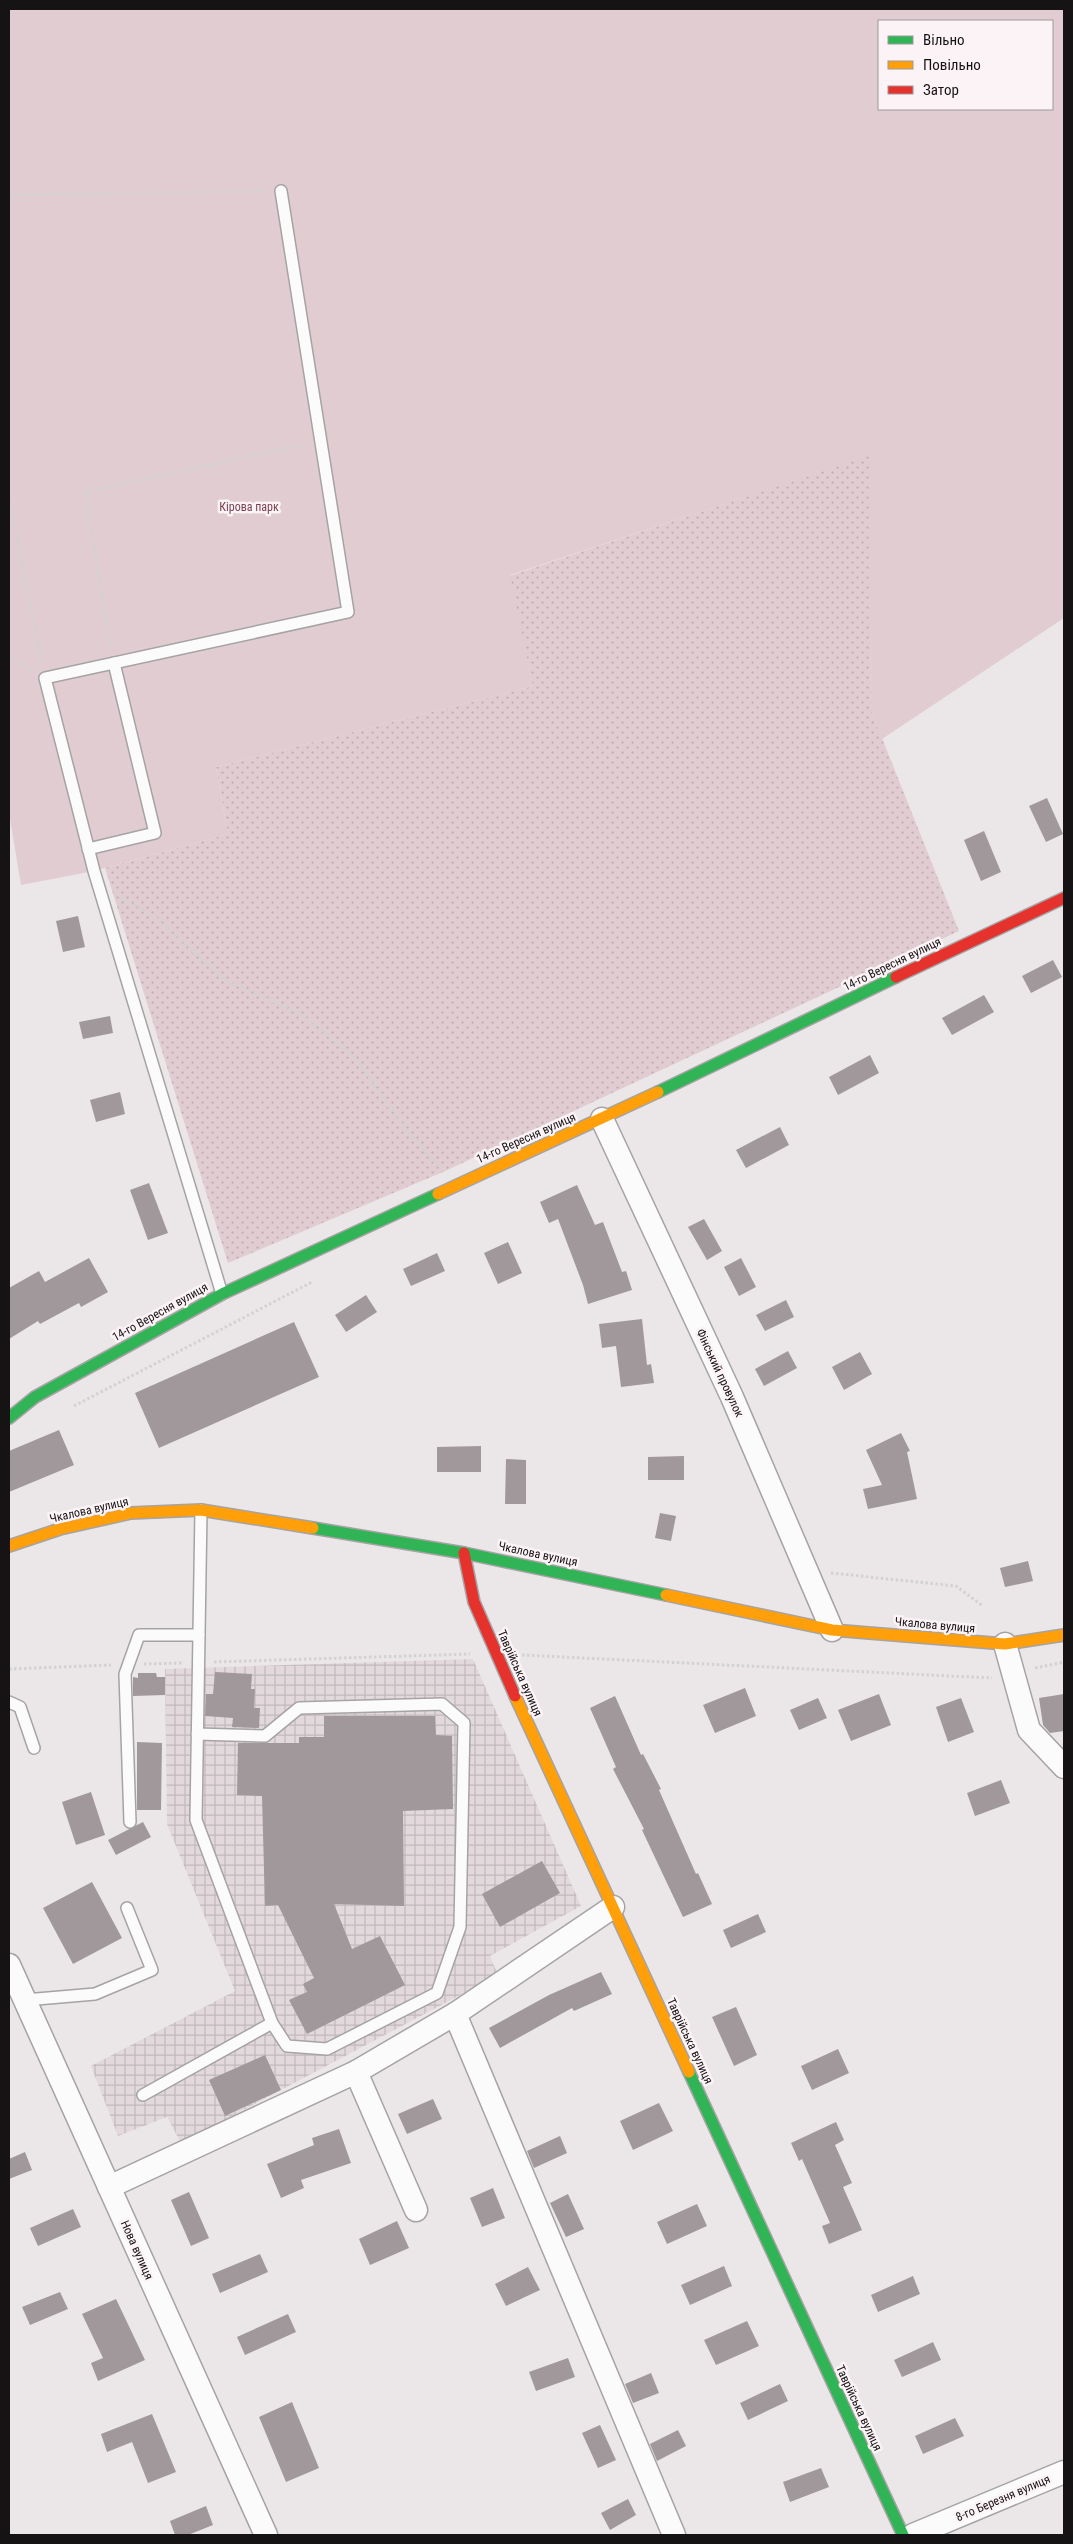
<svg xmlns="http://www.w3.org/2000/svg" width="1073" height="2544" font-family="'Roboto Condensed',sans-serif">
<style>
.industrial{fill:url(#industrial-grid)}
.grass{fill:url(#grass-dots)}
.green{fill:#e1ccd2;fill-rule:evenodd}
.building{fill:#a1989b}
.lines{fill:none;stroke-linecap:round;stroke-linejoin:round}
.lane-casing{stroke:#a6a3a4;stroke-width:14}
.street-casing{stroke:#a6a3a4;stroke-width:25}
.fast-casing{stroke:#a6a3a4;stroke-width:14}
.slow-casing{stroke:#a6a3a4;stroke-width:14}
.jam-casing{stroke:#a6a3a4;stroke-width:14}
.path{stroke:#d2d2d2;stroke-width:3;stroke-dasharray:2.5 2.5;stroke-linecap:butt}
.lane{stroke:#fcfbfc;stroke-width:11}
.street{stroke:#fcfbfc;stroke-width:22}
.fast{stroke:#30b455;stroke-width:11}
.slow{stroke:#ff9f0a;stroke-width:11}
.jam{stroke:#e5322d;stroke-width:11}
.labels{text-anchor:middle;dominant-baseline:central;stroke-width:5;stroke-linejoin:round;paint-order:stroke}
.park-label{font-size:12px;fill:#794255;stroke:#fbf3f5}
.street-label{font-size:12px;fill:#161314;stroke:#fbf3f5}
</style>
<defs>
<pattern id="industrial-grid" width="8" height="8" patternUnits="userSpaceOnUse" patternTransform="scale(1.25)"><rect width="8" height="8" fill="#e3d9dd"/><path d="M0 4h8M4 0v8" fill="none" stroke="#c2b9bd"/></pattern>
<pattern id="grass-dots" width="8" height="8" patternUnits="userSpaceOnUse" patternTransform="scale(1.25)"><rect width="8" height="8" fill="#e1ccd2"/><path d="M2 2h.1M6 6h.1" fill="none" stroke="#c0aeb3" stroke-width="1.8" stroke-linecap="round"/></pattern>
</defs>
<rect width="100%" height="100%" fill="#ebe7e9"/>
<polygon class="industrial" points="473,1659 581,1906 490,1956 498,1975 181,2143 167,2117 118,2136 91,2066 235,1991 167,1824 165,1669"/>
<polygon class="grass" points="870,455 872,713 959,931 443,1172 228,1263 105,868 228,834 216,767 533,686 509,576"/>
<path class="green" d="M9,9h1055v609l-182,121 -10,-26 -3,-257 -359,119 23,111 -317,81 12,67 -134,37 -73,14 -12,-72zM879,21h173v88h-173z"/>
<g class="building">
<polygon points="1047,798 1063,834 1046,842 1029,806"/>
<polygon points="984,831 1001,872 981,881 964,840"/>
<polygon points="78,916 85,947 63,952 56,921"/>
<polygon points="1053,960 1062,977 1031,993 1022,976"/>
<polygon points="984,995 994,1012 952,1035 942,1018"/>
<polygon points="110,1016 113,1033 83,1039 79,1022"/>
<polygon points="870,1055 879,1073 838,1095 829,1077"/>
<polygon points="120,1092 125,1114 96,1122 90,1100"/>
<polygon points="780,1127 789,1145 746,1168 736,1150"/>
<polygon points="149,1183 168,1233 148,1240 130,1190"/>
<polygon points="577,1185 595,1225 603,1222 622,1272 626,1271 632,1290 588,1304 583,1285 558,1219 549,1223 540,1202"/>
<polygon points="704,1219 722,1251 707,1260 688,1227"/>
<polygon points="508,1242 522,1273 498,1284 484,1253"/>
<polygon points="437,1253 445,1271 411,1286 403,1269"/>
<polygon points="89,1258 108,1292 81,1307 79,1303 40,1324 38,1321 9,1339 9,1288 39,1271 45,1282"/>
<polygon points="741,1258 756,1287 739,1296 724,1267"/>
<polygon points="366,1295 377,1312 346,1332 335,1315"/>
<polygon points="786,1300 794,1317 765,1331 756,1315"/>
<polygon points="642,1319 647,1365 651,1364 654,1383 621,1387 616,1346 602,1348 599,1324"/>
<polygon points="294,1322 319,1377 159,1448 135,1393"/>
<polygon points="788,1351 797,1368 764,1386 755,1369"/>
<polygon points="860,1352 872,1374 844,1390 832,1367"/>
<polygon points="59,1430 74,1465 9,1492 9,1451"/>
<polygon points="901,1433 910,1451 907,1452 917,1499 868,1509 863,1489 882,1485 866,1450"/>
<polygon points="481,1446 481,1472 437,1472 437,1447"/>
<polygon points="684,1456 684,1480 648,1480 648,1457"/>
<polygon points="506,1459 526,1460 526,1504 505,1504"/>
<polygon points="660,1513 676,1516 671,1541 655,1538"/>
<polygon points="1028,1561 1033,1581 1005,1587 1000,1568"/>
<polygon points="215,1672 252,1674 251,1689 255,1689 254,1708 260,1708 259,1728 232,1727 233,1718 205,1716 206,1694 213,1694"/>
<polygon points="138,1673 156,1673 157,1677 165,1677 165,1695 133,1696 133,1677 138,1678"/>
<polygon points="745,1688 756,1716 715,1733 703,1705"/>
<polygon points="879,1694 891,1725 851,1741 838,1710"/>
<polygon points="1064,1694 1064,1731 1050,1733 1043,1725 1039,1698"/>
<polygon points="615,1696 641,1755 643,1754 661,1789 659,1790 696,1874 698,1873 712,1904 683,1917 642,1830 644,1829 613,1769 616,1767 590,1708"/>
<polygon points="818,1698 827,1718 799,1730 790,1710"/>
<polygon points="961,1698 974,1732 948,1742 936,1707"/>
<polygon points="324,1716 435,1716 436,1735 452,1736 453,1809 403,1811 404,1906 334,1904 352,1949 380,1936 405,1985 307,2034 289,2000 307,1992 303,1984 314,1978 278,1905 265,1906 262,1796 237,1795 238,1743 299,1743 299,1737 324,1737"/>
<polygon points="137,1742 162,1743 161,1810 137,1810"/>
<polygon points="1001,1780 1010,1803 975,1816 967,1793"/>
<polygon points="91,1792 105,1835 76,1845 62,1802"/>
<polygon points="143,1822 151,1837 116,1855 108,1840"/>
<polygon points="542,1861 560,1893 500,1927 482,1894"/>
<polygon points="92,1882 122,1938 73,1964 43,1908"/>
<polygon points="758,1914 766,1932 731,1948 723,1930"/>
<polygon points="601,1972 612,1994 574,2011 572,2008 500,2048 489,2028 549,1995"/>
<polygon points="736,2007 757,2055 734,2066 712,2017"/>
<polygon points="838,2049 849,2073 812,2090 801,2066"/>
<polygon points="265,2055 281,2090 225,2116 209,2080"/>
<polygon points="433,2099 442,2119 407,2134 398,2114"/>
<polygon points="659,2103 673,2131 633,2150 620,2121"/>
<polygon points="836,2122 844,2140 835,2145 852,2183 843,2187 862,2230 829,2244 822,2226 830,2223 802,2159 799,2161 791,2143"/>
<polygon points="339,2129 351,2163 301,2180 304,2188 281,2198 267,2164 314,2145 312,2138"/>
<polygon points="560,2136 567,2153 534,2168 527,2151"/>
<polygon points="25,2152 32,2170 9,2179 9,2159"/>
<polygon points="493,2188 505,2218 482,2227 470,2198"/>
<polygon points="189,2192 209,2238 191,2246 171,2200"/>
<polygon points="568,2194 584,2229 566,2237 550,2203"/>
<polygon points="697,2204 707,2226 667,2244 657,2222"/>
<polygon points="73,2209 81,2227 38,2246 30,2228"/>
<polygon points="397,2221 409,2248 370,2265 359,2239"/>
<polygon points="260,2254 268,2272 220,2293 212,2274"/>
<polygon points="724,2266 732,2286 690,2305 681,2285"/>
<polygon points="528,2267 540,2290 506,2306 495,2284"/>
<polygon points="913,2276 920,2294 878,2312 871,2295"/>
<polygon points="60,2292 68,2309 30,2325 22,2307"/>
<polygon points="116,2299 145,2360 98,2381 91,2363 103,2358 82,2314"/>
<polygon points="288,2314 296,2332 245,2355 237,2337"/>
<polygon points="747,2321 759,2346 716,2365 704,2340"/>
<polygon points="933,2342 941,2360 902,2377 894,2360"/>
<polygon points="568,2358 575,2377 536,2391 529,2372"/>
<polygon points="651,2373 659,2393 633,2403 625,2384"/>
<polygon points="780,2384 788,2401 748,2420 740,2403"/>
<polygon points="292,2402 319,2468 286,2482 259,2417"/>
<polygon points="152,2414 176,2472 148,2483 132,2442 107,2452 101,2434"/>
<polygon points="955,2418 964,2436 923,2454 915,2436"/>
<polygon points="600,2425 616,2460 598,2468 582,2433"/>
<polygon points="678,2430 686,2446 657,2461 650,2444"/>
<polygon points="821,2468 829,2487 790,2502 783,2482"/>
<polygon points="628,2499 636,2515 610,2530 601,2513"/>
<polygon points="206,2506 213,2525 188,2535 175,2535 170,2521"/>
</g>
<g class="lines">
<defs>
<g id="lane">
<polyline points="88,849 155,833 114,663"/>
<polyline points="222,1294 94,871 45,678 348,612 281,191"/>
<polyline points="9,1702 20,1707 34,1748"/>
<polyline points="197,1734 265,1736 299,1708 442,1704 464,1723 460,1927 437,1993 327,2049 287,2046 272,2023 196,1820 201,1510"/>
<polyline points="130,1822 125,1674 139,1635 199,1635"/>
<polyline points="25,2000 95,1994 152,1970 127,1908"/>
<polyline points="143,2095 272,2023"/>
</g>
<g id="street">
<polyline points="602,1119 732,1397 832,1630"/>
<polyline points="1005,1644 1029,1730 1064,1767"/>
<polyline points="9,1965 266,2535"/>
<polyline points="455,2014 674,2535"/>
<polyline points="356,2072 416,2210"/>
<polyline points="109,2187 356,2072 455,2014 613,1907"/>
<polyline points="913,2535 1064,2472"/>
</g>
<g id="fast">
<polyline points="658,1092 896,977"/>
<polyline points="9,1418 35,1397 222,1294 438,1194"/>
<polyline points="313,1528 464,1553 666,1595"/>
<polyline points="689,2072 903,2535"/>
</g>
<g id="slow">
<polyline points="438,1194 658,1092"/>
<polyline points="9,1546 60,1529 131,1513 201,1510 313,1528"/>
<polyline points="666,1595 832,1630 1005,1644 1064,1635"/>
<polyline points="515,1696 689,2072"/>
</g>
<g id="jam">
<polyline points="896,977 1064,898"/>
<polyline points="464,1553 474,1602 515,1696"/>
</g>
</defs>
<use href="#lane" class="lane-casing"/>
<use href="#street" class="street-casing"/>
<use href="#fast" class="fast-casing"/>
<use href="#slow" class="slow-casing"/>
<use href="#jam" class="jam-casing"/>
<g class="path">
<polyline points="9,195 266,191"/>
<polyline points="9,497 42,663"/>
<polyline points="111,649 85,492 306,444"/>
<polyline points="9,656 33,671"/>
<polyline points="120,899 126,900 157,918 222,978 308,1018 358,1061 399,1121 440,1168"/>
<polyline points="74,1406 312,1282"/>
<polyline points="831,1573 956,1586 983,1606"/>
<polyline points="522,1655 992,1678"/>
<polyline points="214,1662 470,1654"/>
<polyline points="144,1664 183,1663"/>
<polyline points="1035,1668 1064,1662"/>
<polyline points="9,1669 111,1665"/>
</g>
<use href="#lane" class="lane"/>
<use href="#street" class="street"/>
<use href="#fast" class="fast"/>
<use href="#slow" class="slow"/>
<use href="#jam" class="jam"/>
</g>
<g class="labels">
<g class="park-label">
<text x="249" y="507">Кірова парк</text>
</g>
<g class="street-label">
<text transform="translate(892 964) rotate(-26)">14-го Вересня вулиця</text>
<text transform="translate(526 1138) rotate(-24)">14-го Вересня вулиця</text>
<text transform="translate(160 1312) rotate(-29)">14-го Вересня вулиця</text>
<text transform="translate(720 1373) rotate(65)">Фінський провулок</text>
<text transform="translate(89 1510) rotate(-13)">Чкалова вулиця</text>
<text transform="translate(538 1554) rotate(12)">Чкалова вулиця</text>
<text transform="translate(935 1625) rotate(5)">Чкалова вулиця</text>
<text transform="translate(520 1673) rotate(66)">Таврійська вулиця</text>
<text transform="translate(690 2041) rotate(65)">Таврійська вулиця</text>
<text transform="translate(137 2250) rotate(66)">Нова вулиця</text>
<text transform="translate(859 2408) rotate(65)">Таврійська вулиця</text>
<text transform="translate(1003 2498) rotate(-23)">8-го Березня вулиця</text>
</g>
</g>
<rect width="1073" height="2544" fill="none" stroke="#161314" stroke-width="20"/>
<rect x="878" y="20" width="175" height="90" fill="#fbf3f5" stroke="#9f999b"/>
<rect x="888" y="36" width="25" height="8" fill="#30b455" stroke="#9f999b"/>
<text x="923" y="45" font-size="15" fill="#161314">Вільно</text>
<rect x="888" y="61" width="25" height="8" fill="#ff9f0a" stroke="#9f999b"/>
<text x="923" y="70" font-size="15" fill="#161314">Повільно</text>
<rect x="888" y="86" width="25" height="8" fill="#e5322d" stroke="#9f999b"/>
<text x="923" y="95" font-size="15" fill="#161314">Затор</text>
</svg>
